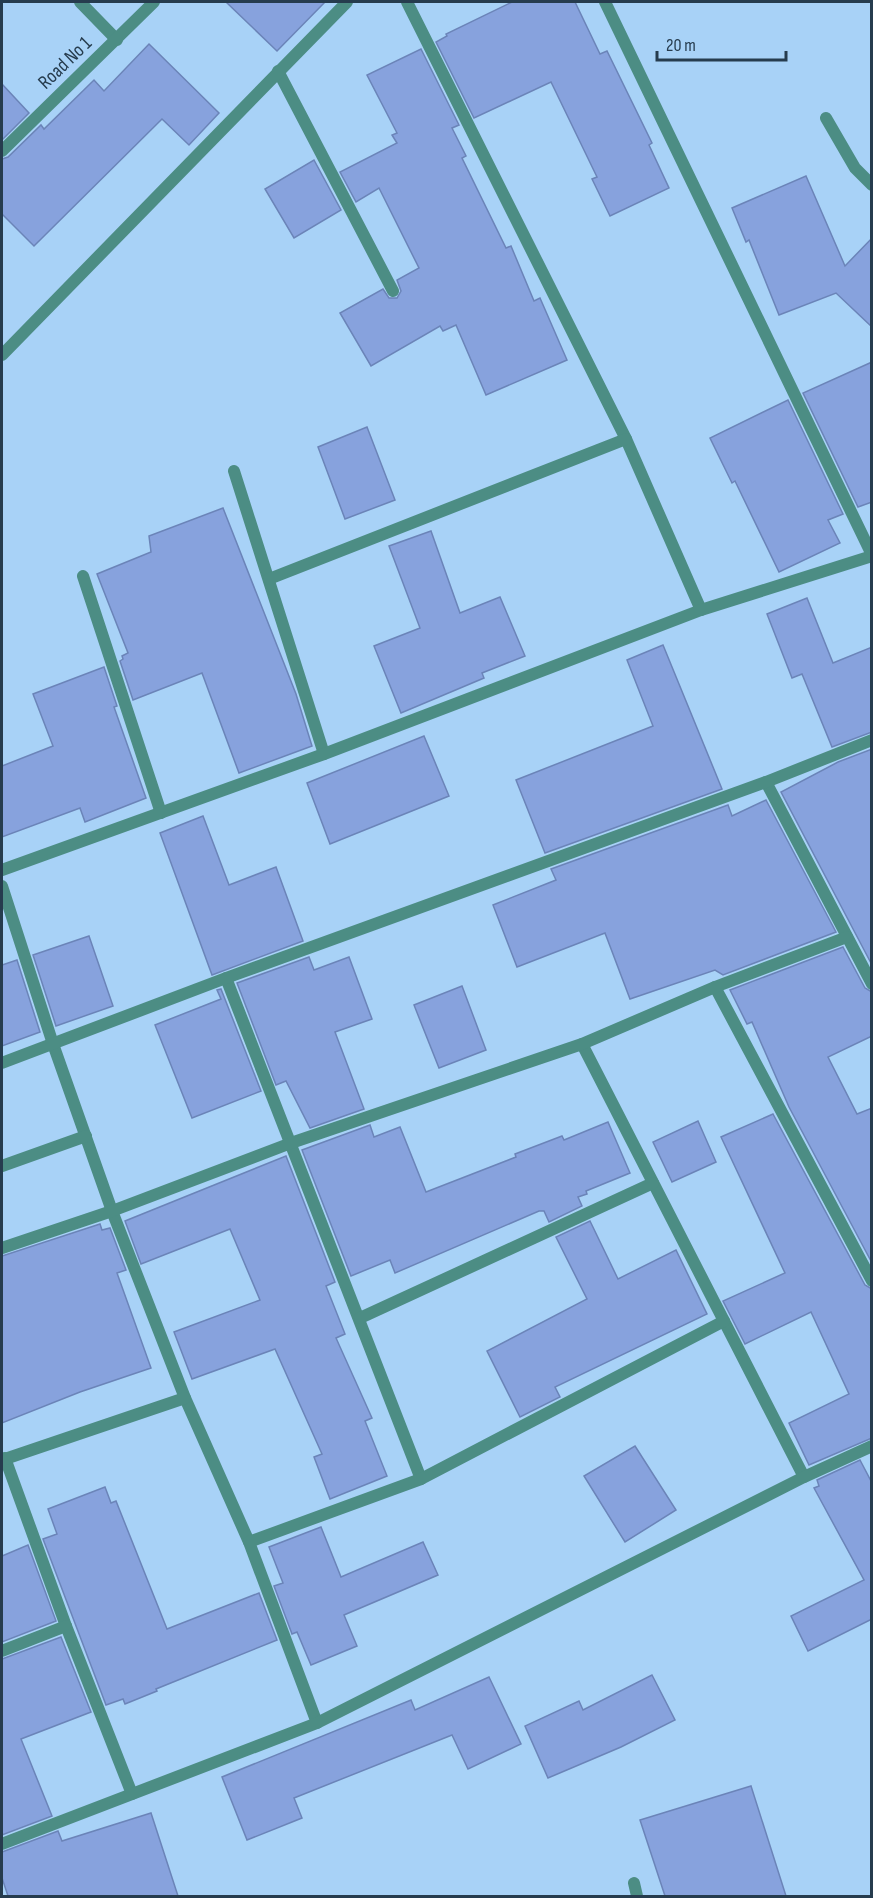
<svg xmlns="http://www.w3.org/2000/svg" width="873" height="1898" font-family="'Sofia Sans Condensed',sans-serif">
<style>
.building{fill:#87a2dd;stroke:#6b84b8;stroke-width:1.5}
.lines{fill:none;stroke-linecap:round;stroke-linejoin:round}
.service{stroke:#4c8d84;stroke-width:12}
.minor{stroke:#4c8d84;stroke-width:12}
.labels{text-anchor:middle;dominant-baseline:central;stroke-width:6;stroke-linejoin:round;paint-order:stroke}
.street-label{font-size:20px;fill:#263c4e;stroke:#a8d2f7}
</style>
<rect width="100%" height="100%" fill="#a8d2f7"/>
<g class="building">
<polygon points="226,2 325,2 277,51"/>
<polygon points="512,2 575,2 600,54 607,51 652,143 649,145 669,188 610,216 592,179 597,177 551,82 474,118 436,42 447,36 446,34"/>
<polygon points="149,44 219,113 189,145 162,119 34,246 2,214 2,159 8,157 41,125 44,129 94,80 104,91"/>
<polygon points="421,49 459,125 452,128 466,156 462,158 506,248 511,246 534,301 540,298 567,360 486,395 456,325 443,331 440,326 371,366 340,313 383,289 389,298 397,298 401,291 397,280 419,268 379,188 356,202 340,172 397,143 392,135 397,133 367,75"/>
<polygon points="2,84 29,113 2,140"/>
<polygon points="314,160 341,210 294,238 265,189"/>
<polygon points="806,176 845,266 872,238 872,327 836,293 779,315 749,240 746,242 732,208"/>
<polygon points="872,362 872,502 858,507 803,393"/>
<polygon points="788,400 843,514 828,520 840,543 779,572 735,481 732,483 710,438"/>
<polygon points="367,427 395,500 345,519 318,447"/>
<polygon points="223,508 296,694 312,746 239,773 202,673 133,700 120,661 123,659 122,656 128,653 97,574 151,552 149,536"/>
<polygon points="431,531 460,613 500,597 525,656 482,673 484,678 401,713 374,646 420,628 389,546"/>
<polygon points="807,598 833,663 872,647 872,732 832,747 802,674 792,678 767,614"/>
<polygon points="663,645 722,789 545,853 516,780 653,726 627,660"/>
<polygon points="104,667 117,706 114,707 146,798 85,822 80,808 2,837 2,766 53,746 33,694"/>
<polygon points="424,736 449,796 330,844 307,783"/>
<polygon points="872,749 872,965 781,792 838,762"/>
<polygon points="766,800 836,932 723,975 715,970 630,999 605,933 517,967 493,905 556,880 551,869 728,805 732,816"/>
<polygon points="203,816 229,885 276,867 303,941 212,975 160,833"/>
<polygon points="89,936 113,1006 56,1026 33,955"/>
<polygon points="843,947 865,988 872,992 872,1036 828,1057 857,1114 872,1108 872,1263 789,1107 752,1022 747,1024 730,990"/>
<polygon points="309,957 314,970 349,957 372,1019 335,1032 364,1109 310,1128 286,1081 276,1085 237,983"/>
<polygon points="17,960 40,1032 2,1046 2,965"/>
<polygon points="462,986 486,1050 439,1068 414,1005"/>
<polygon points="221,989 261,1091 192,1118 155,1025 221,999 217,990"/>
<polygon points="773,1114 865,1285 872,1289 872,1438 809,1465 789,1423 849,1394 811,1312 745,1344 723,1301 785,1273 721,1137"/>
<polygon points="698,1121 716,1162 672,1182 653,1142"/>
<polygon points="608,1122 630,1173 586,1191 587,1194 578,1197 582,1206 549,1222 544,1211 539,1211 395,1273 390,1260 351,1276 302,1150 370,1125 374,1137 400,1127 426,1192 516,1157 515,1154 562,1136 564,1140"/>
<polygon points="286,1156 335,1282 326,1286 345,1334 336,1338 372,1418 365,1421 387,1476 330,1499 314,1457 322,1454 275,1349 192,1379 174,1332 260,1300 230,1229 141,1264 125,1221"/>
<polygon points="590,1221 618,1279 676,1250 707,1314 555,1387 560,1397 520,1417 487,1351 587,1299 556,1237"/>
<polygon points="100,1224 102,1230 110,1228 126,1270 117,1273 151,1368 80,1392 2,1423 2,1256"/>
<polygon points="635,1446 676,1510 625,1542 584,1476"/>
<polygon points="860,1460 872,1483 872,1619 808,1651 791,1616 864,1580 814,1488 819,1486 817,1480"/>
<polygon points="105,1487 111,1503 116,1501 167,1629 259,1593 277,1640 156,1689 157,1691 125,1704 123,1699 106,1705 43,1539 57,1534 48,1509"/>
<polygon points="321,1527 341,1577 423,1542 438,1575 344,1615 357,1646 311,1665 297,1632 292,1634 274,1586 283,1583 269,1547"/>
<polygon points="28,1545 56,1621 2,1642 2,1556"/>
<polygon points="61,1637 91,1712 21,1739 52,1816 2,1835 2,1659"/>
<polygon points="652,1675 675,1720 621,1747 548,1778 525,1726 579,1701 583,1710"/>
<polygon points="489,1677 521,1744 468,1769 452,1735 294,1798 302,1818 247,1840 222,1777 411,1700 415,1710"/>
<polygon points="751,1786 786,1896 665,1896 640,1820"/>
<polygon points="151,1813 178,1896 8,1896 2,1878 2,1852 58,1831 62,1841"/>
</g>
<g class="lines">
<polyline class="service" points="634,1883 637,1896"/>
<g class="minor">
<polyline points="80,2 117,40"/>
<polyline points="407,2 626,439 701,610"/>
<polyline points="605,2 872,555"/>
<polyline points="278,71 393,291"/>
<polyline points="826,118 855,168 872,185"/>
<polyline points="2,151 154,2"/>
<polyline points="2,355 347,2"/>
<polyline points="234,471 324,754"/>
<polyline points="83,576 161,813"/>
<polyline points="269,579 626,439"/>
<polyline points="766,782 872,984"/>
<polyline points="2,870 324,754 701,610 872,556"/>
<polyline points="2,886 53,1044 112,1211 185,1398 249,1542 317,1723"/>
<polyline points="226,978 421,1479"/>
<polyline points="715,987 872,1281"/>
<polyline points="582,1044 804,1477"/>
<polyline points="2,1063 226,978 766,782 872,740"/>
<polyline points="2,1166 86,1136"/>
<polyline points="2,1248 112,1211 291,1143 582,1044 715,987 847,937"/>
<polyline points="360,1318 653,1183"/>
<polyline points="5,1458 66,1626 132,1794"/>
<polyline points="2,1460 185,1398"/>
<polyline points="249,1542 421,1479 724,1321"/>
<polyline points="2,1651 66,1626"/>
<polyline points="2,1844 317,1723 804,1477 872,1446"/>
</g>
</g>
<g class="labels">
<g class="street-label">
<text transform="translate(65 63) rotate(-44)">Road No 1</text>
</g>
</g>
<rect width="873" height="1898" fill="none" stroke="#263c4e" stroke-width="6"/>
<path d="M657 51v9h129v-9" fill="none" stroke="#263c4e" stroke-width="3"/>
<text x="666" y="51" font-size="18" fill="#263c4e" stroke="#a8d2f7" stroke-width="4.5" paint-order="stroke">20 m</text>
</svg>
